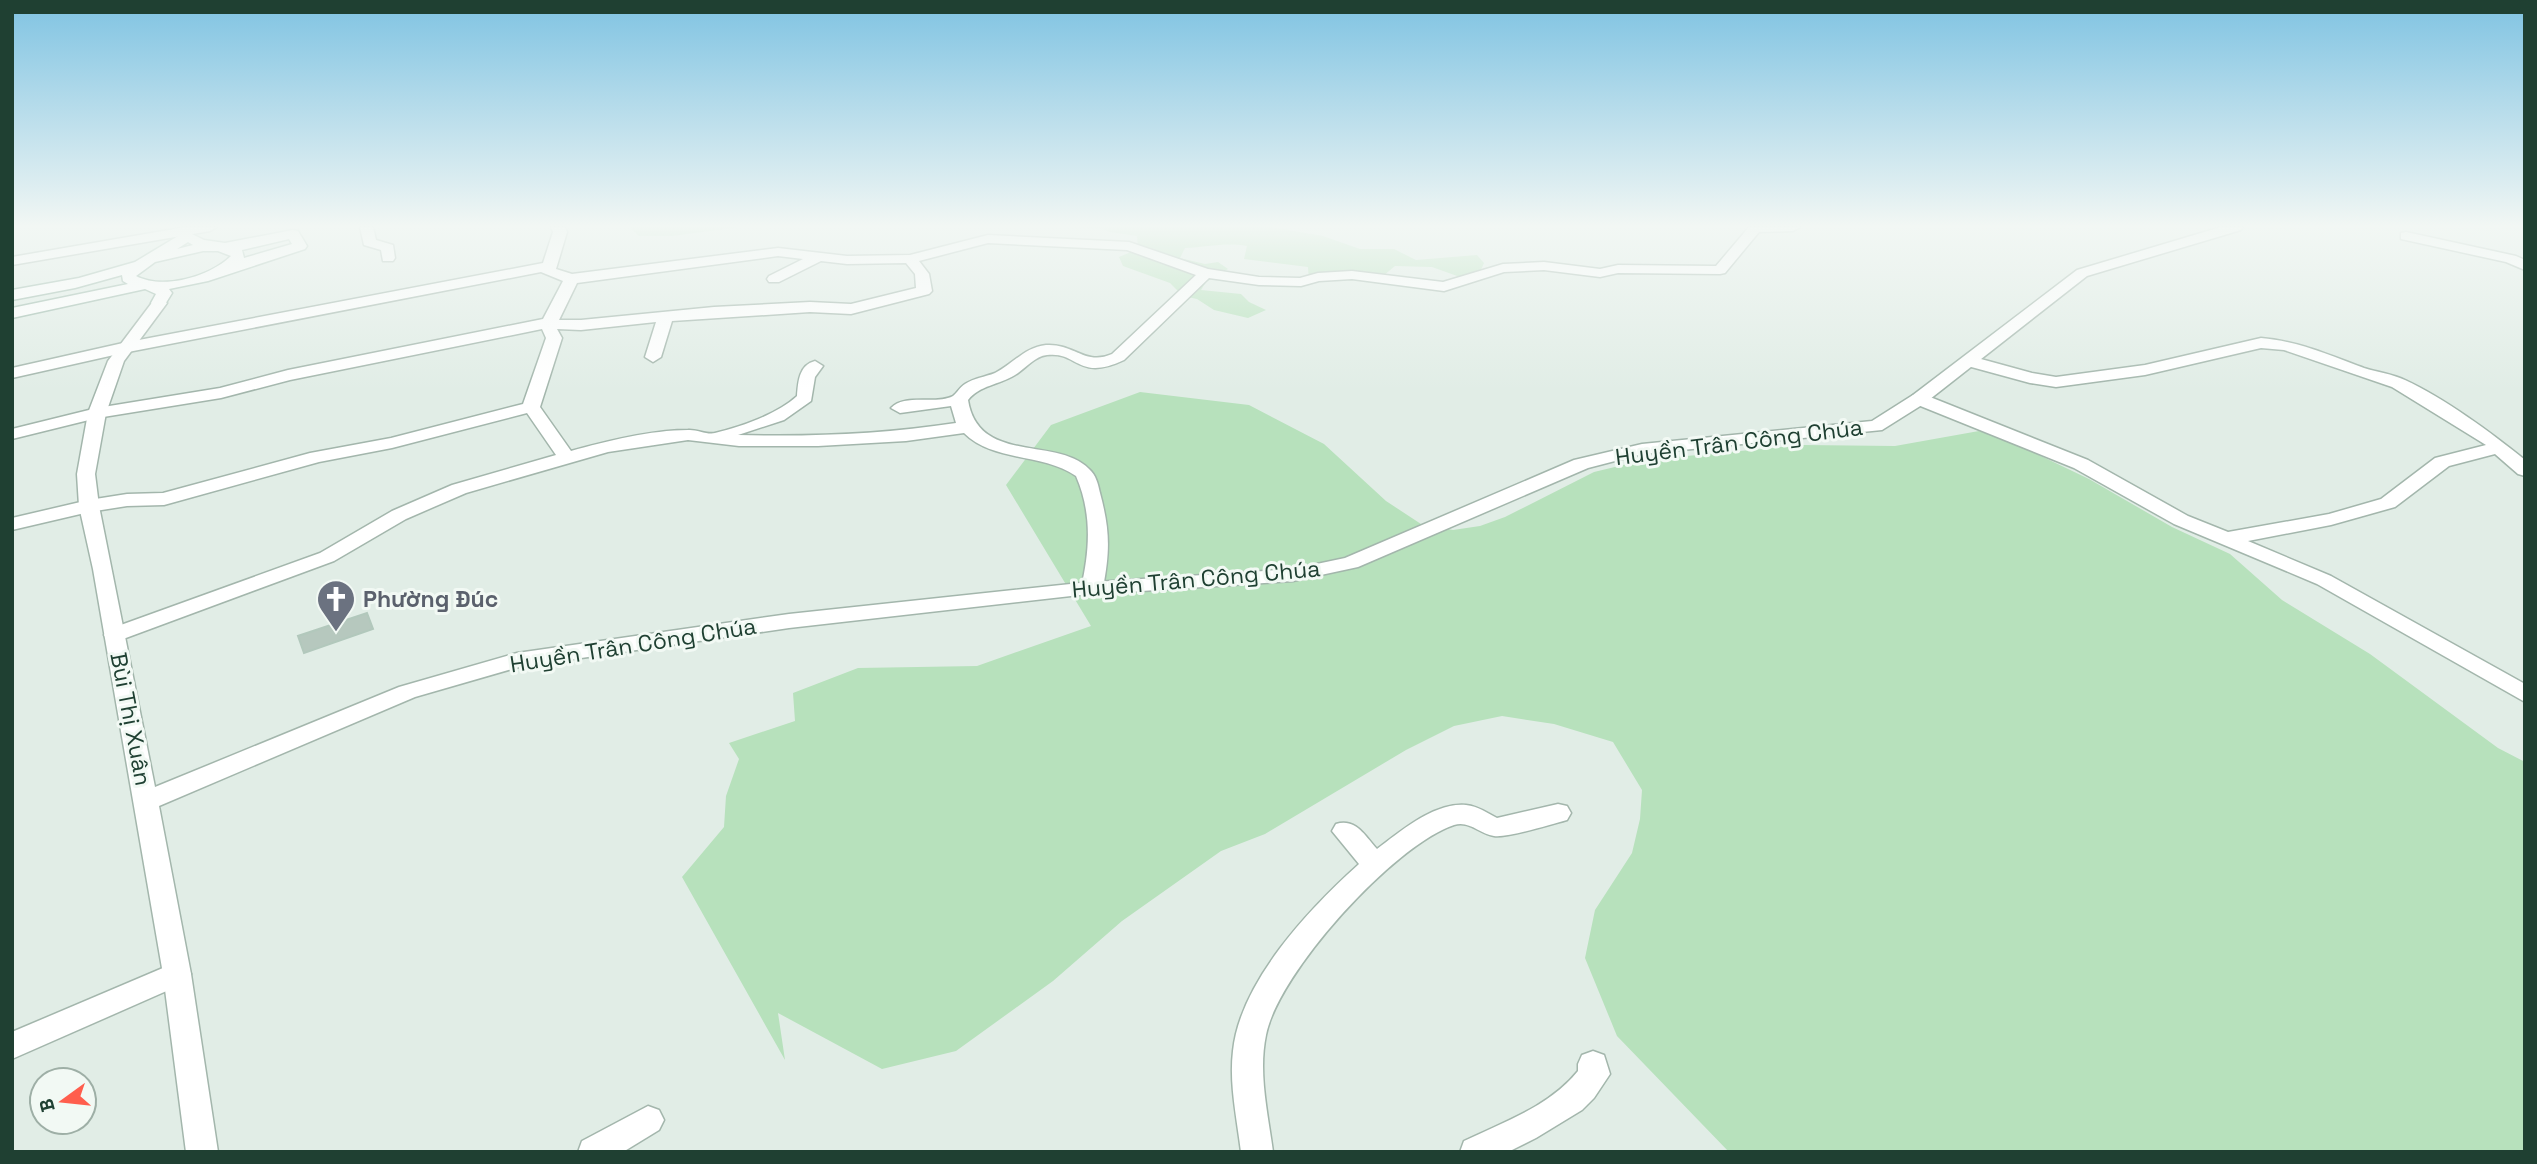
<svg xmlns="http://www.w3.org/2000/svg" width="2537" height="1164" font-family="'Space Grotesk',sans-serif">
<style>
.green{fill:#b7e1bc}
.building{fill:#b6c8be;stroke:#b2c8bc;stroke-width:2}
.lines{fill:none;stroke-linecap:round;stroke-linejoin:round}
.minor-casing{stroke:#a3b6ac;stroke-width:3}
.tertiary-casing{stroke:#a3b6ac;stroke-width:3}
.secondary-casing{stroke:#9ebaac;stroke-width:3}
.minor{fill:#fff;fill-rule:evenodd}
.tertiary{fill:#fff;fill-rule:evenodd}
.secondary{fill:#fff;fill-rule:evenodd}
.labels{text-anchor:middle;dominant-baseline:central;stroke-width:6;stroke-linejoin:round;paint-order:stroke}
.street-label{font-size:23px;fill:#1f4032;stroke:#f2f9f4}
.worship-label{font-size:23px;font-weight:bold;fill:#5b616d;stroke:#f2f9f4;text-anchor:start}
</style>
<rect width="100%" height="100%" fill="#e1ede6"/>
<g class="green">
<polygon points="629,227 740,227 672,236 639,236"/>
<path d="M1027,227h244l52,9 37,13h34l22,11 61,-5 7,8 -4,9 -20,5 -28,-10 -37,-1 -12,10 -74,5 -1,-14 -64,-8 3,-13c-21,-4 -40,1 -62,2l-5,10 25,6 13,-2 10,7 -22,13 -5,8 40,4 8,8 17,8 -18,8 -34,-8 -17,-11 -14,-3 -13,-13 -47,-17 -4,-9 19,-8 -1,-13 -27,-4 -10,-4z"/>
<polygon points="1140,392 1249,405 1324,444 1386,501 1421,524 1453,530 1480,526 1505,517 1594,472 1644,460 1803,445 1895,446 1979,431 2014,443 2089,479 2172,527 2230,554 2282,600 2370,654 2498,748 2525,762 2525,1152 1729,1152 1617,1036 1585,958 1595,910 1632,853 1640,819 1642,790 1613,742 1554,724 1502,716 1454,726 1406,750 1265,834 1221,851 1122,921 1053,981 956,1051 882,1069 778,1013 785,1060 682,877 724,827 726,796 739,759 729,743 795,721 793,693 858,668 977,666 1091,626 1006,485 1051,425"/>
</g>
<polygon class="building" points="367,613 373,629 304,653 298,636"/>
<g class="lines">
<defs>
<g id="minor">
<polygon points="186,227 217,227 210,231 12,265 12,257"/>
<polygon points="360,227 373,227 376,240 393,245 395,258 393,261 383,261 381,250 364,245"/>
<path d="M551,227h14l2,5 -11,37 16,5 206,-26 69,8 63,-1 78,-20 141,7 79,27 51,8 41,1 18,-5 34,-2 91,11 60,-18 41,-2 56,7 18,-4 98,1 33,-39h51l-7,4 -34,1 -34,41 -5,1 -102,-1 -18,4 -56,-7 -40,2 -60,19 -92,-12 -33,2 -18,5 -42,-1 -50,-7 -85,82c-46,22 -46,-9 -77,-5 -12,1 -22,14 -32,20 -16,10 -35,10 -47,25 10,65 89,36 121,69 7,6 9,15 11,24 10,37 10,58 3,95l-4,4h-14l-4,-4c9,-39 11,-75 -5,-112 -33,-23 -83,-14 -112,-43l-58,8 -88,5h-79l-51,-6 -80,12 -142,41 -60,26 -72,42 -219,81 -8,-2 -3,-5 3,-5 213,-77 72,-42 60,-26 104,-30 -29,-42 -135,35 -73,14 -155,43 -37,1 -38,6 -77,18v-12l77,-18 38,-6 36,-1 147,-40 81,-15 132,-34 23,-66 -4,-9 -252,51 -69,18 -124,20 -85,21v-10l85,-21 123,-20 68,-18 255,-51 20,-38 -22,-9 -418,81 -111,25v-10l111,-25 420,-80 10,-31zM988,243l139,7 69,25 -84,79c-27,12 -38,-11 -66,-9 -21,2 -33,19 -51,28 -10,4 -21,5 -30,11 -5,3 -8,9 -12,12 -17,9 -48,-3 -62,12l9,5 51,-7 5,17c-72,11 -145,14 -218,12l46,-15 27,-19 4,-24 8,-11 -8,-5c-16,4 -17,21 -18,35 -21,19 -57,31 -82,37 -8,2 -19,-4 -27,-3 -37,0 -81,11 -117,21l-31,-44 22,-69 -5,-9 24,1 75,-8 -11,35 8,5 8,-5 11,-36 138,-9 41,2 78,-20 3,-3 -3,-17 -10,-13zM778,256l25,3 -34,17 -2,3 2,3h10l42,-21 26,3 59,-1 9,11 1,14 -65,16 -41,-2 -96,5 -133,13h-22l18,-37z"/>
<polygon points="2406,232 2516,256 2525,260 2525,270 2506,262 2401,239 2401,233"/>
<path d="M2261,338c37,3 68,17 103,30 13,4 28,6 41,12 39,18 87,53 120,80v16l-7,-2 -23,-20 -46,12 -54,41 -64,18 -83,16 83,35 194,108v18l-208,-118 -143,-60 -100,-56 -161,-65 -3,-4 3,-4h12l163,65 100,56 40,16 101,-18 52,-15 54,-41 51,-13 -94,-58 -108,-37 -23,-2 -116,27 -89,12 -26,-4 -66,-18 -2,-4 8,-5 62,17 24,4 89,-12z"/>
<path d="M1558,804l9,2 4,7 -4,7c-15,4 -59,18 -73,16 -14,-2 -25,-16 -40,-11 -60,20 -176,148 -188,210 -8,38 2,79 7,117h-32c-4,-33 -12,-68 -8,-101 7,-69 76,-142 126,-187l-27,-33 4,-7c20,-6 29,12 41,25 23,-17 57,-47 89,-44 12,1 21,8 31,13z"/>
<polygon points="177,962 187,966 191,974 187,982 12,1059 12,1032"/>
<path d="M1593,1051l11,4 6,19 -16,24 -12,12 -46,28 -28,14h-48l4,-11c40,-19 86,-35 114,-70v-7l4,-9z"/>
<polygon points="648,1106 659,1110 664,1120 659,1130 623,1152 578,1152 582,1141"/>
</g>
<polygon id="tertiary" points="2221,227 2243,227 2241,230 2087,276 1925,403 1882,430 1642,454 1588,468 1358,567 1293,581 1080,595 789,628 519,667 415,697 159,806 191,974 218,1152 186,1152 163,974 93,569 79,506 77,474 88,413 108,361 154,300 159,298 167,303 124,361 106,413 95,474 99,506 155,787 399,687 517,653 789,614 1080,583 1293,569 1345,558 1574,460 1642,444 1872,421 1913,395 2077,270"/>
<path id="secondary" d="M293,230l5,1 9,15 -2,3 -97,32 -39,8 3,4 -8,13h-10l-3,-3 5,-9 -11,-5 -133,29v-10l116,-24 -5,-3 -1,-6 -47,13 -63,12v-10l67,-12 56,-16 48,-29 5,-1 16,8 21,3zM289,239l3,5 -48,14 -2,-8zM188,242l5,3 -16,4zM203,251h15l13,5c-22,21 -68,34 -95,20l19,-14z"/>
</defs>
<use href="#minor" class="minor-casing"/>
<use href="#tertiary" class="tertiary-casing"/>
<use href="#secondary" class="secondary-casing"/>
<use href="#minor" class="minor"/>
<use href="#tertiary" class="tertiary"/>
<use href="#secondary" class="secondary"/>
</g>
<linearGradient id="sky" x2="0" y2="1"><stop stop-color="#7fc3e2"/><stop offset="0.58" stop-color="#f2f7f4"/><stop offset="1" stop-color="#f2f7f4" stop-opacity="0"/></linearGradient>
<rect width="2537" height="390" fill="url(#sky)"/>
<defs>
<symbol id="church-pin" viewBox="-11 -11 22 30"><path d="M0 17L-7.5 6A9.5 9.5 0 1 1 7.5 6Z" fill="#6b7280" stroke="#f2f9f4"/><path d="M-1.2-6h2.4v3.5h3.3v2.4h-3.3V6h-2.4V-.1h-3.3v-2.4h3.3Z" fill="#fff"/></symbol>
</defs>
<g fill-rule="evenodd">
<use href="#church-pin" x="314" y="577" width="44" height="60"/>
</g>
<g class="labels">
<g class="street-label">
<text transform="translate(1739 442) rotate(-7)">Huyền Trân Công Chúa</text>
<text transform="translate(1196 579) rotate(-5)">Huyền Trân Công Chúa</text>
<text transform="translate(633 645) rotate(-9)">Huyền Trân Công Chúa</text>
<text transform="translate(131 719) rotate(79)">Bùi Thị Xuân</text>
</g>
<g class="worship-label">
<text x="363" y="599">Phường Đúc</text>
</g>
</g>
<rect width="2537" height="1164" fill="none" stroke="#1f4032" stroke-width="28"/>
<g transform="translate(63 1101) rotate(255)"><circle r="33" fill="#f2f9f4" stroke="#9eafa6" stroke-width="2"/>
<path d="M0-5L12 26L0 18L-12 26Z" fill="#ff5e4d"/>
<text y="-10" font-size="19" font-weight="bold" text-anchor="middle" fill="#1f4032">B</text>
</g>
</svg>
